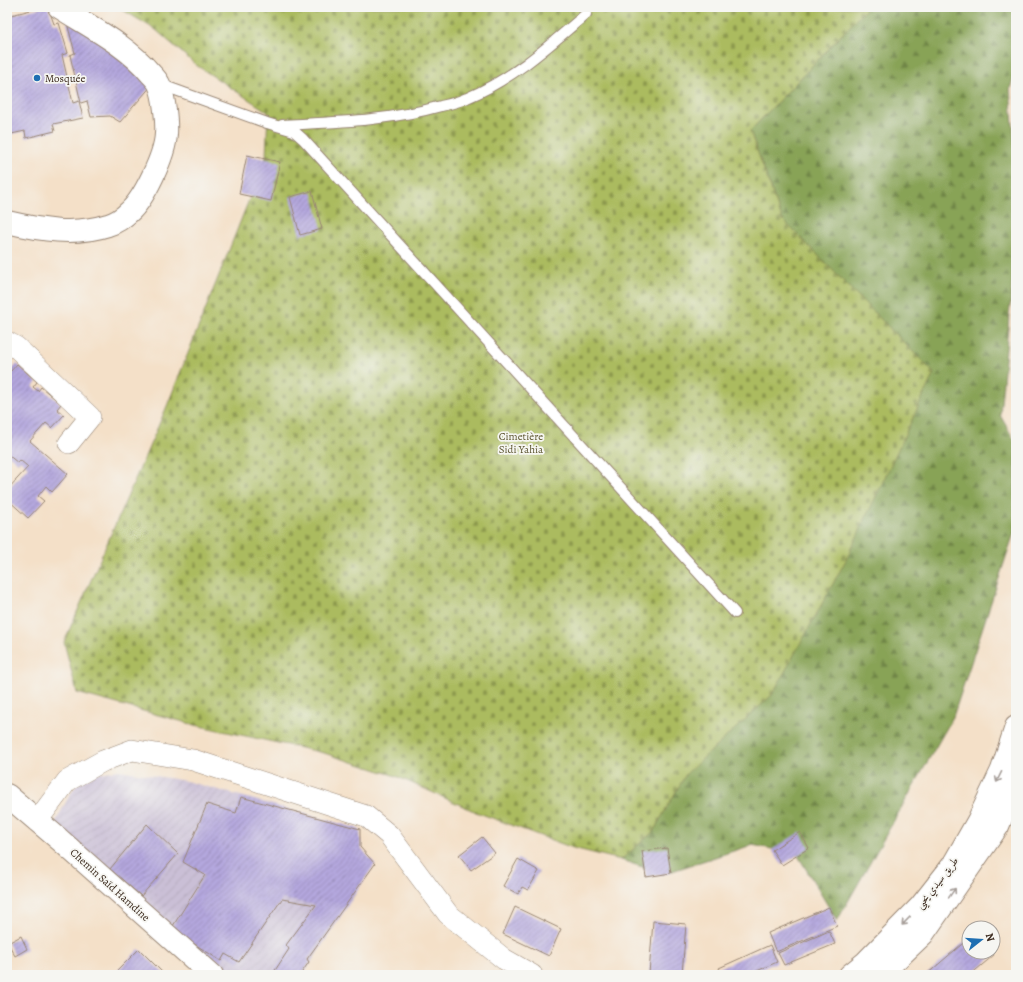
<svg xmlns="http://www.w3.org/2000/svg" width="1023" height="982" font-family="Alegreya,Amiri,serif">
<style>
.industrial{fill:url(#industrial-furrows)}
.forest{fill:url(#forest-firs);stroke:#62663a}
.cemetery{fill:url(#cemetery-stones);stroke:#73723e}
.building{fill:url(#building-hatch)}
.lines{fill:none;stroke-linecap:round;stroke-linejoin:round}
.service-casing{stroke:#988573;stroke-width:12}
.minor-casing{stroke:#988573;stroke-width:22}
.tertiary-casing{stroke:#988573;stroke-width:24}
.secondary-casing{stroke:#988573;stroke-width:24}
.service{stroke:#fff;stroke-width:10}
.minor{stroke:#fff;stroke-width:21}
.tertiary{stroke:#fff;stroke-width:22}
.secondary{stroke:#fff;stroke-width:22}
.oneway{stroke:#a79f9a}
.poi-dot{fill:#1f6fb2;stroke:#f6f6f2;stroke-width:1.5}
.labels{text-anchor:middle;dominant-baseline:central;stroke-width:3.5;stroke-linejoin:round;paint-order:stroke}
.poi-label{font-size:11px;fill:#3b2a1e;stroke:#f6f6f2;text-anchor:start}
.park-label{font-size:11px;fill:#5d5632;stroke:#f6f6f2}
.street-label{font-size:11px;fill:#3b2a1e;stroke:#f6f6f2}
</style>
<defs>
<pattern id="industrial-furrows" width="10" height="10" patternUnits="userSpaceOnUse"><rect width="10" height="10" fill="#cabfd6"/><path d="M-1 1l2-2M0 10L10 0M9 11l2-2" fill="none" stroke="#aea4b7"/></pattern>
<pattern id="forest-firs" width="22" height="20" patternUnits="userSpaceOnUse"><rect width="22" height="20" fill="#88a356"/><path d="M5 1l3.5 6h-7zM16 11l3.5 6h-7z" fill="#708547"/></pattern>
<pattern id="cemetery-stones" width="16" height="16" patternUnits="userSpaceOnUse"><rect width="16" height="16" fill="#abbb5f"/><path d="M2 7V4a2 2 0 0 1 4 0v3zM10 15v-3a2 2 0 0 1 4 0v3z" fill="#8c984e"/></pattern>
<pattern id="building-hatch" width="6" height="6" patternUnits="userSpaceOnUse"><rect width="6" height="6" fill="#b4a7de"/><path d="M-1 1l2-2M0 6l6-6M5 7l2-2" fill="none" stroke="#9488b3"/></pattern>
</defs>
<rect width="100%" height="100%" fill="#f6f6f2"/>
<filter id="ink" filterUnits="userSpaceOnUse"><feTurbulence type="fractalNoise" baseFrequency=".025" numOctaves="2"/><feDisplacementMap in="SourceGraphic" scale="8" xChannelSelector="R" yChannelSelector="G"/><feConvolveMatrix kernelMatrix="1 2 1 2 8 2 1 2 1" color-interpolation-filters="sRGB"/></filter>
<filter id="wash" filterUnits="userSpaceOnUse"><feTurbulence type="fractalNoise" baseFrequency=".012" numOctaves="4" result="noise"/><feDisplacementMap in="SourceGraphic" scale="16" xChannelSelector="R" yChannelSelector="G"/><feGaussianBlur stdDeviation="0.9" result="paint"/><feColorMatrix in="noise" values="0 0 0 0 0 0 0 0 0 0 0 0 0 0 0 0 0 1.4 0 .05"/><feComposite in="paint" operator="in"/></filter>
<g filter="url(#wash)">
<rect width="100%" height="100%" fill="#f4e0c8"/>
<polygon class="industrial" points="119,770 186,781 360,829 362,850 375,864 303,975 223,975 55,823 68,798 77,784 98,773"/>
<polygon class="forest" points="868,7 1016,7 1016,68 1010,89 1016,159 1016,240 1000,415 1016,443 1016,527 953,717 837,921 797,854 752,845 663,874 621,860 653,832 685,774 772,695 933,373 782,219 750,131"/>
<polygon class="cemetery" points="118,7 868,7 750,131 782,219 934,373 846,560 772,695 686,774 653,832 621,860 573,848 476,812 396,776 324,753 195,725 77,693 64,642 167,406 266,157 268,112 196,65 156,30"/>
<g id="blocks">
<g class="building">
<polygon points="43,7 48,7 54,24 59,23 68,53 62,55 73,103 79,101 83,118 53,124 55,131 26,138 25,131 7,135 7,16"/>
<polygon points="75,18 153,84 120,122 110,116 91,117 87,101 81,103 70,55 75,53 67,23"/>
<polygon points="247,155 280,162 271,201 239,194"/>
<polygon points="312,191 322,229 300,235 290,197"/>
<polygon points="17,364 37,382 33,387 38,391 41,387 61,404 57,409 64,415 52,428 46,423 30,441 68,474 52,492 46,486 38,496 44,501 28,518 7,499 7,490 28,467 20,460 18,463 7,454 7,368 11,371"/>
<polygon points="241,797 360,829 360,847 375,864 307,959 309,962 300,975 272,975 289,949 286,945 316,905 282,899 239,962 225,954 221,961 171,929 205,875 183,862 207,804 236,813"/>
<polygon points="147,824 178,854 141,896 110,869"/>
<polygon points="800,832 809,848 782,865 772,850"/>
<polygon points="482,837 495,853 471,870 459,855"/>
<polygon points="667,848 671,873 646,877 642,851"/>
<polygon points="518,859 539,871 528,890 522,887 518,894 503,886"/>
<polygon points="515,907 561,929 549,956 503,934"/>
<polygon points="829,907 837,926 776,952 768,933"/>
<polygon points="653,921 686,924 682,975 649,974"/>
<polygon points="829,931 835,944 784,965 778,953"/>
<polygon points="21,936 27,949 15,956 8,943"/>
<polygon points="969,938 969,952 992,952 994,955 970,975 926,975"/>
<polygon points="770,945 777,962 748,975 722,975 719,968"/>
<polygon points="139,949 165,975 113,975"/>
</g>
</g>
</g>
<g filter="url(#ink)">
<use href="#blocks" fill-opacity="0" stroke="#988573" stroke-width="1"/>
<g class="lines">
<defs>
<g id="service">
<polyline points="159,84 267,123 294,131 303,139 735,613"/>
<path d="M282,125c53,-3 107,-4 159,-19 9,-2 18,-4 26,-8 46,-19 82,-52 119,-84"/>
</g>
<g id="minor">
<polyline points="7,342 16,347 90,417 69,443"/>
<polyline points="37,821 67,781 103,761 132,750 193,760 366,816 389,835 448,914 504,959 532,975"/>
</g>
<path id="tertiary" d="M7,222c34,8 67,14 101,3 7,-2 16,-8 21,-13 15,-13 36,-57 37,-78 1,-12 -2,-40 -7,-50 -2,-4 -5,-7 -8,-10 -24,-29 -61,-47 -92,-67"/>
<g id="secondary">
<polyline points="7,795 60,840 212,975"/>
<polyline points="850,975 866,962 920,907 953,865 978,821 1002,770 1016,727"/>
<polyline points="880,975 923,934 998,826 1016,783"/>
</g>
</defs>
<use href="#service" class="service-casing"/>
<use href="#minor" class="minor-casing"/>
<use href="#tertiary" class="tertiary-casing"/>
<use href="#secondary" class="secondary-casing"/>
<use href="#service" class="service"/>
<use href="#minor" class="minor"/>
<use href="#tertiary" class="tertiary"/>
<use href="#secondary" class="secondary"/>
</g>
<defs><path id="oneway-shaft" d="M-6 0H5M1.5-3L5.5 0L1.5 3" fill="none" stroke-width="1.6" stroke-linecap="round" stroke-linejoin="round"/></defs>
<g class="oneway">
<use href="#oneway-shaft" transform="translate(999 777) rotate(116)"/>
<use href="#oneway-shaft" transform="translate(952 893) rotate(-55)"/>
<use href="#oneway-shaft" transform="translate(906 921) rotate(134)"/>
</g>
</g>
<circle class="poi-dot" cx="37" cy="78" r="4"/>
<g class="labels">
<g class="poi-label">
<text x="45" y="78">Mosquée</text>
</g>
<g class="park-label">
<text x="521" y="436">Cimetière<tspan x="521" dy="13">Sidi Yahia</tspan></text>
</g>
<g class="street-label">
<text transform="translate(937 883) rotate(-52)">طريق سيدي يحيى</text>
<text transform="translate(110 885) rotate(42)">Chemin Saïd Hamdine</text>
</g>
</g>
<rect width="1023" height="982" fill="none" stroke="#f6f6f2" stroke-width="24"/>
<g transform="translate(981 940) rotate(73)"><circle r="19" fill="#f6f6f2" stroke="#aba49d"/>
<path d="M0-3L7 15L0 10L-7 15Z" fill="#1f6fb2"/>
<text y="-6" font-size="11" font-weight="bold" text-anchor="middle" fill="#3b2a1e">N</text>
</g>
</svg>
